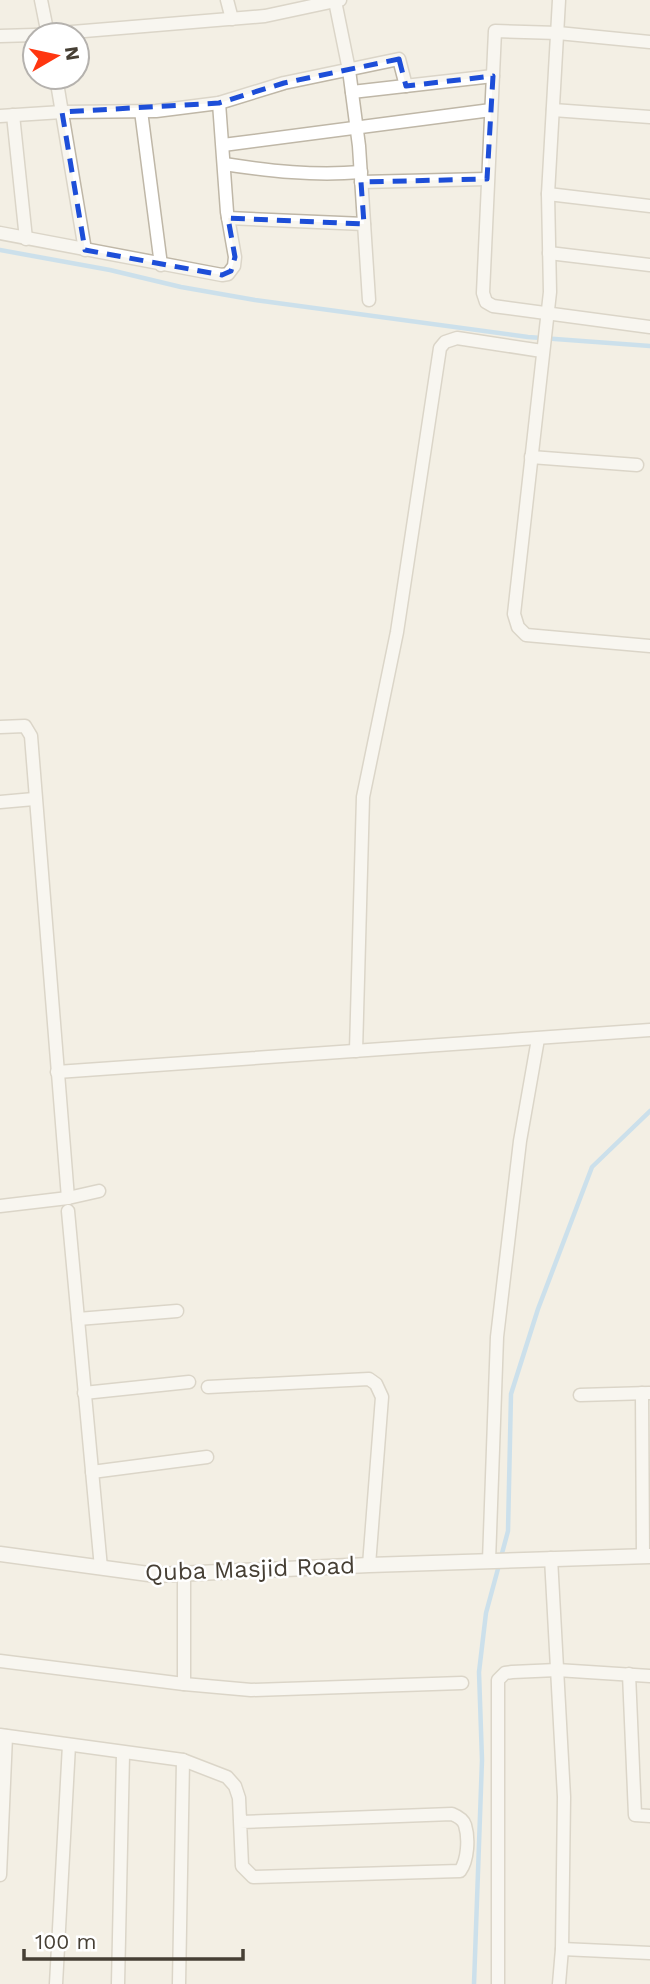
<svg xmlns="http://www.w3.org/2000/svg" width="650" height="1984" font-family="'Work Sans',sans-serif">
<style>
.lines{fill:none;stroke-linecap:round;stroke-linejoin:round}
.stream{stroke:#9dcff4;stroke-width:4.5}
.minor-casing{stroke:#bfb7a7;stroke-width:15}
.tertiary-casing{stroke:#bfb7a7;stroke-width:17}
.minor{stroke:#fff;stroke-width:12}
.tertiary{stroke:#fff;stroke-width:14}
.marked{fill:none;stroke:#1d4ed8;stroke-width:5;stroke-dasharray:14 9;stroke-linejoin:round}
.labels{text-anchor:middle;dominant-baseline:central;stroke-width:5;stroke-linejoin:round;paint-order:stroke}
.street-label{font-size:24px;fill:#463f34;stroke:#fff}
</style>
<rect width="100%" height="100%" fill="#f3efe4"/>
<g class="lines">
<g class="stream">
<polyline points="0,250 110,270 181,287 255,300 528,337 650,346"/>
<polyline points="501,1557 508,1531 511,1394 538,1309 592,1167 650,1111"/>
<polyline points="474,1984 482,1760 479,1672 486,1613 499,1565"/>
</g>
<defs>
<g id="minor">
<polyline points="41,0 48,35"/>
<polyline points="227,0 232,19"/>
<polyline points="559,0 548,194 550,292 514,614 518,627 526,635 650,646"/>
<polyline points="335,1 349,70 359,146 369,300"/>
<polyline points="36,35 265,16 340,0"/>
<polyline points="0,36 35,35"/>
<polyline points="650,42 558,33 495,31 483,293 486,302 493,306 650,327"/>
<polyline points="56,77 85,250"/>
<polyline points="352,92 493,76"/>
<polyline points="553,110 650,117"/>
<polyline points="141,111 161,265"/>
<polyline points="13,115 26,239"/>
<polyline points="0,116 62,112 156,111 219,103 284,83 399,59 406,86"/>
<polyline points="223,145 491,110"/>
<path d="M224,164c46,7 90,12 137,8"/>
<polyline points="361,182 487,179"/>
<polyline points="548,194 650,206"/>
<polyline points="228,218 364,224"/>
<polyline points="0,233 222,275 228,274 234,266 235,257 227,212 219,103"/>
<polyline points="549,253 650,265"/>
<polyline points="531,457 637,465"/>
<polyline points="0,727 25,726 31,736 68,1198"/>
<polyline points="0,802 34,799"/>
<polyline points="356,1051 363,797 397,632 440,348 445,342 457,338 542,351"/>
<polyline points="57,1072 650,1030"/>
<polyline points="0,1206 68,1198 99,1191"/>
<polyline points="68,1211 101,1568"/>
<polyline points="78,1319 177,1311"/>
<polyline points="208,1387 369,1379 376,1384 382,1397 369,1565"/>
<polyline points="84,1393 189,1382"/>
<polyline points="642,1393 643,1556"/>
<polyline points="580,1395 649,1393"/>
<polyline points="92,1472 207,1457"/>
<polyline points="551,1558 564,1797 562,1949 559,1984"/>
<polyline points="489,1561 497,1337 520,1141 538,1039"/>
<polyline points="184,1575 184,1684"/>
<polyline points="0,1661 184,1684 251,1690 462,1683"/>
<polyline points="629,1674 635,1815 650,1816"/>
<path d="M0,1735l183,25 44,17 8,9 4,12 3,68 11,11 207,-6c8,-11 9,-33 5,-46 -2,-6 -8,-9 -13,-11l-212,8"/>
<polyline points="0,1875 6,1736"/>
<polyline points="562,1949 650,1953"/>
<polyline points="56,1984 69,1745"/>
<polyline points="118,1984 123,1754"/>
<polyline points="179,1984 183,1760"/>
<polyline points="498,1984 498,1680 505,1673 512,1672 557,1670 650,1676"/>
</g>
<polyline id="tertiary" points="0,1554 156,1575 369,1565 650,1556"/>
</defs>
<use href="#minor" class="minor-casing"/>
<use href="#tertiary" class="tertiary-casing"/>
<use href="#minor" class="minor"/>
<use href="#tertiary" class="tertiary"/>
</g>
<path d="M0 0H650V1984H0ZM399,59l7,27 87,-10 -6,103 -126,3 3,42 -136,-6 7,39 -4,14 -9,4 -137,-25 -23,-138 157,-9 65,-20z" fill="#f3efe4" fill-opacity=".55" fill-rule="evenodd"/>
<path class="marked" d="M399,59l7,27 87,-10 -6,103 -126,3 3,42 -136,-6 7,39 -4,14 -9,4 -137,-25 -23,-138 157,-9 65,-20z"/>
<g class="labels">
<g class="street-label">
<text transform="translate(250 1569) rotate(-2)">Quba Masjid Road</text>
</g>
</g>
<g transform="translate(56 56) rotate(81)"><circle r="33" fill="#ffffff" stroke="#b5b2ae" stroke-width="2"/>
<path d="M0-5L12 26L0 18L-12 26Z" fill="#ff3610"/>
<text y="-10" font-size="19" font-weight="bold" text-anchor="middle" fill="#463f34">N</text>
</g>
<path d="M24 1949v10h219v-10" fill="none" stroke="#463f34" stroke-width="3.5"/>
<text x="35" y="1949" font-size="21" fill="#463f34" stroke="#ffffff" stroke-width="5" paint-order="stroke">100 m</text>
</svg>
